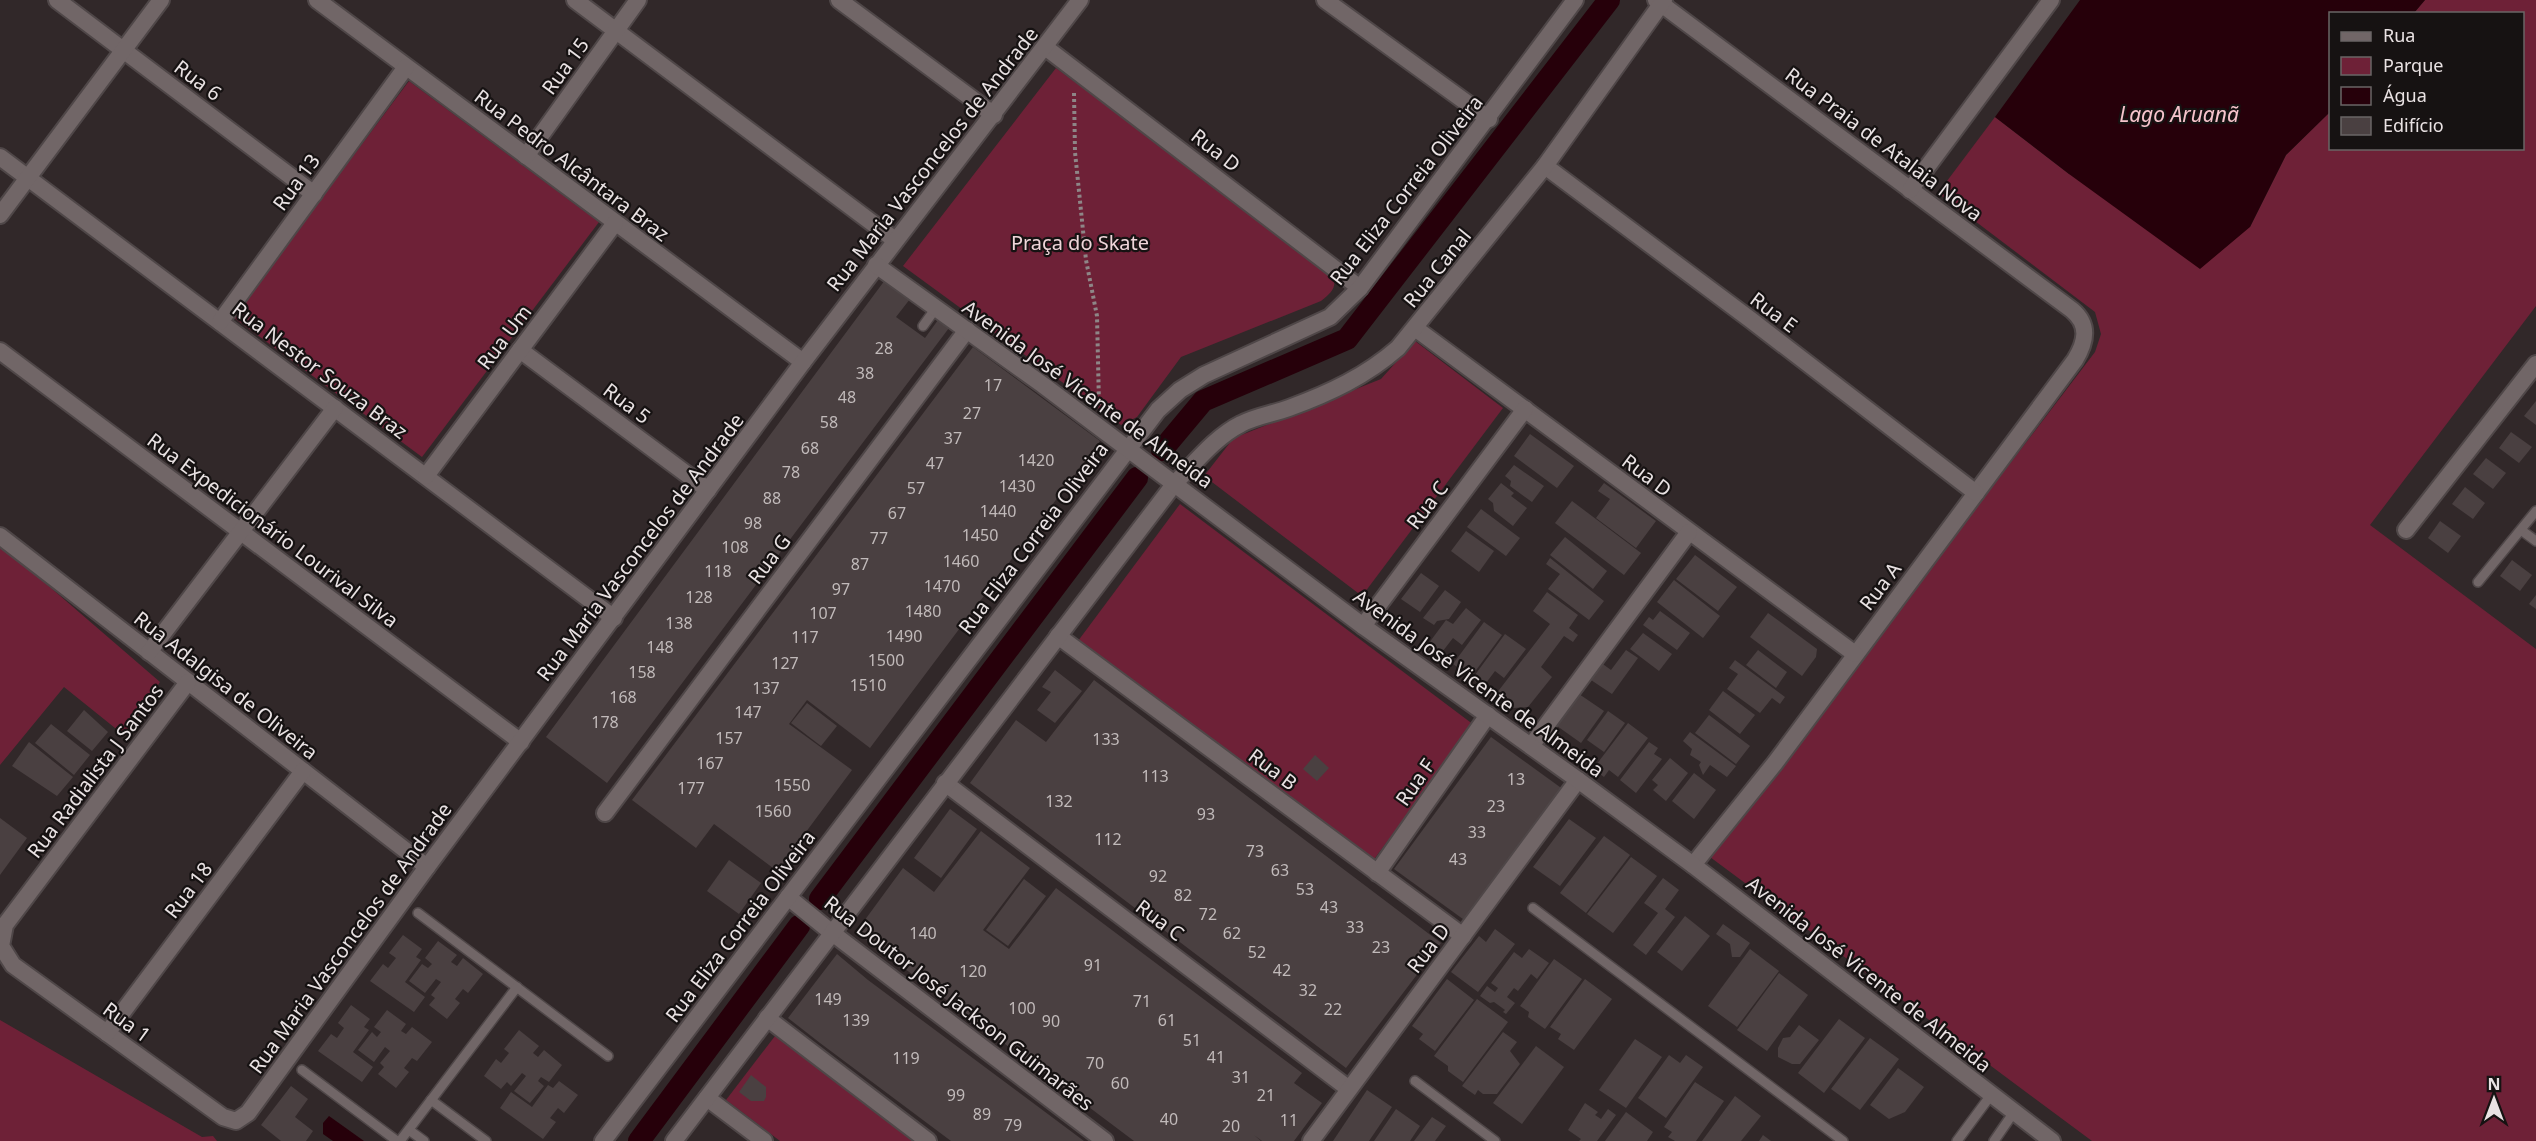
<svg xmlns="http://www.w3.org/2000/svg" width="2536" height="1141" font-family="'Noto Sans',sans-serif">
<style>
.green{fill:#6e2137}
.water{fill:#26000a}
.lines{fill:none;stroke-linecap:round;stroke-linejoin:round}
.canal{stroke:#26000a;stroke-width:22}
.building{fill:#4a4041}
.service-casing{stroke:#4f4748;stroke-width:12}
.minor-casing{stroke:#4f4748;stroke-width:20}
.tertiary-casing{stroke:#4f4748;stroke-width:20}
.path{stroke:#8e8687;stroke-width:4;stroke-dasharray:3 3;stroke-linecap:butt}
.service{stroke:#716667;stroke-width:9}
.minor{stroke:#716667;stroke-width:16}
.tertiary{stroke:#716667;stroke-width:16}
.labels{text-anchor:middle;dominant-baseline:central;stroke-width:4.5;stroke-linejoin:round;paint-order:stroke}
.number-label{font-size:16px;fill:#c1baba}
.street-label{font-size:20px;fill:#e9e2e3;stroke:#161212}
.park-label{font-size:20px;fill:#efd5d9;stroke:#161212}
.water-label{font-size:21px;font-style:italic;fill:#f6c4cc;stroke:#161212}
</style>
<rect width="100%" height="100%" fill="#312829"/>
<g class="green">
<polygon points="2425,0 2536,0 2536,306 2370,525 2536,649 2536,1141 2092,1141 1710,857 2095,352 2101,334 2095,312 1938,193 1995,117 2069,174 2250,227 2286,155 2330,112 2330,148 2522,148 2522,14 2414,13"/>
<path d="M1056,68l276,205c6,14 0,19 -11,28l-140,56 -44,60 -16,8 -218,-159z"/>
<polygon points="409,81 599,222 422,457 233,317"/>
<polygon points="1415,341 1503,408 1362,596 1204,476 1232,440 1239,436 1381,379"/>
<polygon points="1180,504 1474,725 1372,862 1078,641"/>
<polygon points="0,544 160,682 125,736 64,687 0,765"/>
<polygon points="0,1020 202,1137 213,1136 217,1141 0,1141"/>
<polygon points="775,1036 913,1141 780,1141 726,1100"/>
</g>
<g class="water">
<polygon points="2080,0 2425,0 2414,13 2330,14 2330,112 2286,155 2250,227 2200,269 2069,174 1995,117"/>
<polygon points="329,1116 364,1141 333,1141 323,1134 323,1123"/>
</g>
<g class="lines">
<g class="canal">
<polyline points="1162,450 1203,401 1347,339 1609,0"/>
<polyline points="820,899 1137,478"/>
<polyline points="639,1141 799,926"/>
</g>
</g>
<g class="building">
<polygon points="885,280 910,299 896,317 925,338 938,320 949,328 607,783 546,737"/>
<polygon points="973,347 1100,441 870,748 807,700 789,724 852,770 777,871 714,824 696,848 632,800"/>
<polygon points="2536,401 2536,425 2524,416"/>
<polygon points="2511,432 2532,447 2519,463 2499,448"/>
<polygon points="1530,434 1574,466 1557,488 1514,456"/>
<polygon points="2486,458 2506,473 2493,489 2473,474"/>
<polygon points="1514,465 1544,486 1532,502 1510,486 1511,481 1505,476"/>
<polygon points="1501,483 1514,493 1511,496 1527,508 1513,526 1494,511 1493,503 1488,499"/>
<polygon points="1604,483 1656,521 1636,548 1596,518 1610,499 1598,491"/>
<polygon points="2465,487 2485,503 2473,519 2452,504"/>
<polygon points="1572,501 1641,553 1624,575 1555,523"/>
<polygon points="1481,509 1520,538 1506,556 1467,527"/>
<polygon points="2440,521 2461,536 2448,553 2428,538"/>
<polygon points="1466,531 1494,551 1479,572 1451,551"/>
<polygon points="1565,537 1607,571 1593,589 1550,555"/>
<polygon points="1695,555 1737,587 1718,611 1676,579"/>
<polygon points="1550,558 1604,601 1589,620 1548,589 1560,574 1546,564"/>
<polygon points="2512,560 2532,575 2520,591 2500,576"/>
<polygon points="1421,573 1439,586 1420,612 1401,599"/>
<polygon points="1674,580 1720,616 1703,638 1657,602"/>
<polygon points="1445,590 1461,602 1449,619 1437,621 1434,625 1423,618"/>
<polygon points="1547,592 1578,615 1569,628 1578,635 1573,642 1564,636 1541,667 1552,677 1528,707 1513,708 1496,694 1550,624 1533,611"/>
<polygon points="2536,595 2536,609 2529,604"/>
<polygon points="1466,608 1481,620 1462,645 1453,638 1439,656 1426,647 1446,620 1453,624"/>
<polygon points="1660,611 1690,633 1677,650 1643,625 1649,617 1653,620"/>
<polygon points="1768,613 1817,649 1816,657 1802,676 1750,637"/>
<polygon points="1484,622 1502,635 1471,677 1453,664"/>
<polygon points="1643,633 1672,654 1659,671 1630,649"/>
<polygon points="1505,634 1526,649 1504,678 1495,671 1483,687 1472,679"/>
<polygon points="1626,650 1638,658 1612,694 1588,678 1600,662 1611,670"/>
<polygon points="1758,650 1787,672 1776,688 1746,665"/>
<polygon points="1735,660 1785,697 1780,704 1772,698 1760,713 1727,689 1738,674 1729,668"/>
<polygon points="1055,670 1082,691 1055,723 1037,710 1051,692 1042,687"/>
<polygon points="1094,680 1441,943 1346,1068 970,783 1016,720 1046,742"/>
<polygon points="1723,691 1755,715 1740,734 1709,710"/>
<polygon points="1579,694 1604,711 1581,743 1557,726"/>
<polygon points="807,703 837,726 821,746 791,723"/>
<polygon points="84,710 108,732 92,751 67,731"/>
<polygon points="1608,711 1625,723 1604,752 1587,740"/>
<polygon points="1709,715 1750,746 1736,764 1695,733"/>
<polygon points="1628,723 1648,738 1618,777 1609,770 1604,777 1593,769"/>
<polygon points="51,724 90,755 74,775 35,743"/>
<polygon points="1690,732 1736,766 1727,777 1710,765 1703,775 1699,765 1701,762 1690,755 1692,749 1683,741"/>
<polygon points="1491,737 1564,790 1467,922 1394,869"/>
<polygon points="29,742 73,777 57,796 12,766"/>
<polygon points="1649,742 1658,748 1654,754 1662,759 1636,793 1620,780"/>
<polygon points="1315,755 1329,768 1317,781 1303,769"/>
<polygon points="1670,758 1688,773 1666,801 1653,790 1658,785 1652,780"/>
<polygon points="1694,773 1716,790 1694,819 1672,801"/>
<polygon points="950,809 977,829 941,878 914,858"/>
<polygon points="0,818 27,838 0,875"/>
<polygon points="1569,819 1596,838 1560,886 1533,867"/>
<polygon points="981,831 1030,868 983,930 1009,949 1056,888 1302,1073 1294,1083 1322,1103 1294,1141 1262,1141 1254,1135 1261,1141 1134,1141 856,932 903,868 934,892"/>
<polygon points="1604,836 1630,855 1586,913 1560,893"/>
<polygon points="1631,857 1657,876 1613,933 1587,914"/>
<polygon points="729,860 761,883 739,914 707,891"/>
<polygon points="1663,878 1679,890 1665,909 1675,917 1646,955 1633,945 1658,913 1644,903"/>
<polygon points="1024,879 1046,896 1008,946 986,930"/>
<polygon points="1685,916 1710,936 1682,971 1657,952"/>
<polygon points="1723,924 1750,943 1740,957 1732,957 1730,944 1716,934"/>
<polygon points="1495,929 1515,944 1478,992 1451,972 1479,936 1486,942"/>
<polygon points="403,935 422,949 416,957 421,960 405,982 425,997 414,1012 370,981 383,964 388,968 396,958 389,953"/>
<polygon points="438,941 457,955 451,962 457,966 463,958 483,974 468,993 463,989 455,999 460,1003 447,1019 429,1005 435,998 431,995 441,982 436,979 425,993 409,981 422,964 428,968 432,964 425,958"/>
<polygon points="1529,949 1549,963 1537,979 1531,974 1518,991 1514,988 1507,997 1515,1003 1506,1014 1503,1012 1505,1010 1494,1002 1490,1003 1480,996 1487,986 1495,992 1498,988 1491,983 1514,952 1522,958"/>
<polygon points="1750,949 1779,971 1737,1027 1708,1006"/>
<polygon points="837,954 868,980 1084,1141 951,1141 820,1043 788,1018"/>
<polygon points="1554,959 1582,979 1545,1029 1528,1017 1529,1012 1520,1006"/>
<polygon points="1779,973 1808,995 1767,1051 1737,1030"/>
<polygon points="1447,979 1474,1000 1435,1051 1419,1039 1423,1034 1412,1026"/>
<polygon points="1585,979 1612,999 1574,1050 1558,1039 1561,1034 1550,1027"/>
<polygon points="1477,999 1508,1022 1463,1082 1448,1071 1448,1066 1434,1056"/>
<polygon points="351,1005 370,1019 364,1027 369,1030 353,1052 373,1067 362,1082 318,1051 331,1034 337,1038 344,1028 338,1023"/>
<polygon points="387,1010 406,1024 401,1031 406,1034 412,1027 432,1042 417,1061 412,1058 404,1068 409,1072 396,1088 378,1074 384,1067 380,1063 390,1051 385,1047 374,1062 358,1050 372,1032 377,1037 381,1032 374,1027"/>
<polygon points="1839,1019 1865,1038 1824,1093 1798,1073"/>
<polygon points="1799,1025 1819,1040 1800,1064 1792,1064 1778,1057 1778,1048 1783,1038 1790,1037"/>
<polygon points="519,1030 539,1046 533,1053 538,1057 544,1050 562,1065 549,1082 541,1077 538,1081 544,1086 530,1103 514,1091 526,1076 522,1073 511,1086 507,1082 501,1089 484,1076 496,1059 501,1063 509,1053 504,1049"/>
<polygon points="1503,1032 1517,1042 1510,1051 1520,1064 1497,1094 1483,1094 1478,1090 1475,1095 1462,1086"/>
<polygon points="1870,1038 1899,1059 1860,1110 1831,1089"/>
<polygon points="1635,1039 1662,1057 1626,1108 1599,1090"/>
<polygon points="1536,1046 1564,1067 1522,1124 1493,1103"/>
<polygon points="1669,1055 1680,1063 1686,1055 1703,1067 1666,1118 1638,1098"/>
<polygon points="1898,1068 1924,1087 1905,1112 1889,1119 1870,1105"/>
<polygon points="751,1075 766,1087 766,1097 764,1101 751,1101 739,1092"/>
<polygon points="559,1081 578,1095 564,1113 558,1108 550,1118 556,1122 543,1139 500,1108 511,1092 532,1107 548,1085 553,1088"/>
<polygon points="1695,1082 1724,1101 1696,1141 1675,1141 1668,1137 1672,1132 1664,1127"/>
<polygon points="291,1086 308,1099 295,1117 313,1131 306,1141 281,1141 261,1125"/>
<polygon points="1367,1090 1392,1107 1369,1141 1333,1141"/>
<polygon points="1735,1096 1761,1116 1741,1141 1702,1141"/>
<polygon points="1585,1103 1598,1112 1595,1115 1601,1119 1608,1109 1616,1115 1597,1141 1579,1141 1581,1139 1568,1130"/>
<polygon points="1396,1109 1420,1126 1410,1141 1374,1141"/>
<polygon points="1626,1112 1653,1132 1647,1141 1605,1141"/>
<polygon points="1432,1117 1446,1126 1435,1141 1414,1141"/>
<polygon points="1763,1135 1771,1141 1759,1141"/>
</g>
<g class="lines">
<defs>
<g id="service">
<polyline points="923,326 936,308"/>
<polyline points="2521,530 2536,541"/>
<polyline points="2478,582 2536,511"/>
<polyline points="1533,908 1843,1141"/>
<polyline points="418,913 608,1056"/>
<polyline points="302,1070 397,1141"/>
<polyline points="1415,1081 1495,1141"/>
<polyline points="431,1100 486,1141"/>
<polyline points="409,1130 424,1141"/>
<polyline points="400,1141 517,987"/>
<polyline points="1957,1141 1991,1095"/>
<polyline points="1994,1141 2014,1112"/>
</g>
<g id="minor">
<polyline points="57,0 314,194"/>
<polyline points="317,0 803,362"/>
<polyline points="575,0 895,240"/>
<polyline points="839,0 994,115"/>
<polyline points="1325,0 1489,119"/>
<path d="M1656,0l416,310c18,15 14,32 3,50l-300,403 -82,102"/>
<polyline points="1045,47 1360,288"/>
<polyline points="526,156 638,0"/>
<polyline points="0,157 614,618"/>
<polyline points="1545,166 1751,320 1976,493"/>
<polyline points="1910,190 2051,0"/>
<polyline points="0,215 161,0"/>
<polyline points="220,322 406,67"/>
<polyline points="1415,328 1855,654"/>
<polyline points="520,350 708,490"/>
<polyline points="0,351 521,742"/>
<polyline points="426,476 615,223"/>
<polyline points="2406,530 2536,364"/>
<polyline points="0,536 427,867"/>
<polyline points="1363,626 1525,409"/>
<polyline points="1058,636 1463,936"/>
<polyline points="149,652 335,408"/>
<polyline points="188,682 5,925 1,946 13,965 223,1117 236,1121 248,1113 427,867 803,362 1080,0"/>
<polyline points="1531,746 1689,532"/>
<polyline points="945,783 1349,1089"/>
<polyline points="605,813 967,330"/>
<polyline points="1377,873 1488,715"/>
<polyline points="788,897 831,932 1105,1141"/>
<polyline points="767,1018 928,1141"/>
<polyline points="107,1033 303,771"/>
<polyline points="707,1098 764,1141"/>
<polyline points="603,1141 1158,410 1180,390 1204,375 1330,317 1360,288 1575,0"/>
<path d="M674,1141l501,-658c20,-20 40,-46 66,-59 15,-8 32,-10 48,-16 41,-15 77,-32 109,-60l147,-182 119,-166"/>
<polyline points="1311,1141 1578,780"/>
</g>
<polyline id="tertiary" points="876,265 1043,385 1363,626 1578,780 1693,865 2052,1141"/>
</defs>
<use href="#service" class="service-casing"/>
<use href="#minor" class="minor-casing"/>
<use href="#tertiary" class="tertiary-casing"/>
<polyline class="path" points="1074,93 1075,152 1086,260 1097,316 1099,405"/>
<use href="#service" class="service"/>
<use href="#minor" class="minor"/>
<use href="#tertiary" class="tertiary"/>
</g>
<g class="labels">
<g class="number-label">
<text x="884" y="348">28</text>
<text x="865" y="373">38</text>
<text x="993" y="385">17</text>
<text x="847" y="397">48</text>
<text x="972" y="413">27</text>
<text x="829" y="422">58</text>
<text x="953" y="438">37</text>
<text x="810" y="448">68</text>
<text x="1036" y="460">1420</text>
<text x="935" y="463">47</text>
<text x="791" y="472">78</text>
<text x="1017" y="486">1430</text>
<text x="916" y="488">57</text>
<text x="772" y="498">88</text>
<text x="998" y="511">1440</text>
<text x="897" y="513">67</text>
<text x="753" y="523">98</text>
<text x="980" y="535">1450</text>
<text x="879" y="538">77</text>
<text x="735" y="547">108</text>
<text x="961" y="561">1460</text>
<text x="860" y="564">87</text>
<text x="718" y="571">118</text>
<text x="942" y="586">1470</text>
<text x="841" y="589">97</text>
<text x="699" y="597">128</text>
<text x="923" y="611">1480</text>
<text x="823" y="613">107</text>
<text x="679" y="623">138</text>
<text x="904" y="636">1490</text>
<text x="805" y="637">117</text>
<text x="660" y="647">148</text>
<text x="886" y="660">1500</text>
<text x="785" y="663">127</text>
<text x="642" y="672">158</text>
<text x="868" y="685">1510</text>
<text x="766" y="688">137</text>
<text x="623" y="697">168</text>
<text x="748" y="712">147</text>
<text x="605" y="722">178</text>
<text x="729" y="738">157</text>
<text x="1106" y="739">133</text>
<text x="710" y="763">167</text>
<text x="1155" y="776">113</text>
<text x="1516" y="779">13</text>
<text x="792" y="785">1550</text>
<text x="691" y="788">177</text>
<text x="1059" y="801">132</text>
<text x="1496" y="806">23</text>
<text x="773" y="811">1560</text>
<text x="1206" y="814">93</text>
<text x="1477" y="832">33</text>
<text x="1108" y="839">112</text>
<text x="1255" y="851">73</text>
<text x="1458" y="859">43</text>
<text x="1280" y="870">63</text>
<text x="1158" y="876">92</text>
<text x="1305" y="889">53</text>
<text x="1183" y="895">82</text>
<text x="1329" y="907">43</text>
<text x="1208" y="914">72</text>
<text x="1355" y="927">33</text>
<text x="923" y="933">140</text>
<text x="1232" y="933">62</text>
<text x="1381" y="947">23</text>
<text x="1257" y="952">52</text>
<text x="1093" y="965">91</text>
<text x="1282" y="970">42</text>
<text x="973" y="971">120</text>
<text x="1308" y="990">32</text>
<text x="828" y="999">149</text>
<text x="1142" y="1001">71</text>
<text x="1022" y="1008">100</text>
<text x="1333" y="1009">22</text>
<text x="856" y="1020">139</text>
<text x="1167" y="1020">61</text>
<text x="1051" y="1021">90</text>
<text x="1192" y="1040">51</text>
<text x="1216" y="1057">41</text>
<text x="906" y="1058">119</text>
<text x="1095" y="1063">70</text>
<text x="1241" y="1077">31</text>
<text x="1120" y="1083">60</text>
<text x="956" y="1095">99</text>
<text x="1266" y="1095">21</text>
<text x="982" y="1114">89</text>
<text x="1169" y="1119">40</text>
<text x="1289" y="1120">11</text>
<text x="1013" y="1125">79</text>
<text x="1231" y="1126">20</text>
</g>
<g class="street-label">
<text transform="translate(565 66) rotate(-54)">Rua 15</text>
<text transform="translate(198 80) rotate(37)">Rua 6</text>
<text transform="translate(1884 144) rotate(37)">Rua Praia de Atalaia Nova</text>
<text transform="translate(1216 150) rotate(38)">Rua D</text>
<text transform="translate(932 159) rotate(-52)">Rua Maria Vasconcelos de Andrade</text>
<text transform="translate(572 165) rotate(37)">Rua Pedro Alcântara Braz</text>
<text transform="translate(296 182) rotate(-54)">Rua 13</text>
<text transform="translate(1406 190) rotate(-52)">Rua Eliza Correia Oliveira</text>
<text transform="translate(1437 268) rotate(-51)">Rua Canal</text>
<text transform="translate(1774 312) rotate(37)">Rua E</text>
<text transform="translate(504 337) rotate(-53)">Rua Um</text>
<text transform="translate(320 370) rotate(37)">Rua Nestor Souza Braz</text>
<text transform="translate(1088 394) rotate(36)">Avenida José Vicente de Almeida</text>
<text transform="translate(627 403) rotate(37)">Rua 5</text>
<text transform="translate(1647 475) rotate(37)">Rua D</text>
<text transform="translate(1427 505) rotate(-53)">Rua C</text>
<text transform="translate(273 530) rotate(37)">Rua Expedicionário Lourival Silva</text>
<text transform="translate(1033 538) rotate(-53)">Rua Eliza Correia Oliveira</text>
<text transform="translate(640 547) rotate(-53)">Rua Maria Vasconcelos de Andrade</text>
<text transform="translate(769 559) rotate(-53)">Rua G</text>
<text transform="translate(1880 586) rotate(-53)">Rua A</text>
<text transform="translate(1479 683) rotate(36)">Avenida José Vicente de Almeida</text>
<text transform="translate(226 685) rotate(38)">Rua Adalgisa de Oliveira</text>
<text transform="translate(1273 769) rotate(37)">Rua B</text>
<text transform="translate(95 771) rotate(-53)">Rua Radialista J Santos</text>
<text transform="translate(1415 782) rotate(-55)">Rua F</text>
<text transform="translate(188 890) rotate(-53)">Rua 18</text>
<text transform="translate(1160 920) rotate(37)">Rua C</text>
<text transform="translate(740 926) rotate(-53)">Rua Eliza Correia Oliveira</text>
<text transform="translate(350 938) rotate(-54)">Rua Maria Vasconcelos de Andrade</text>
<text transform="translate(1428 948) rotate(-53)">Rua D</text>
<text transform="translate(1869 974) rotate(38)">Avenida José Vicente de Almeida</text>
<text transform="translate(959 1003) rotate(38)">Rua Doutor José Jackson Guimarães</text>
<text transform="translate(127 1022) rotate(36)">Rua 1</text>
</g>
<g class="park-label">
<text x="1080" y="242">Praça do Skate</text>
</g>
<g class="water-label">
<text x="2179" y="114">Lago Aruanã</text>
</g>
</g>
<rect x="2329" y="12" width="195" height="138" fill="#161212" stroke="#6a6566" stroke-width="1.5"/>
<rect x="2341" y="32" width="30" height="9" fill="#716667" stroke="#6a6566" stroke-width="1.5"/>
<text x="2383" y="42" font-size="18" fill="#e9e2e3">Rua</text>
<rect x="2341" y="57" width="30" height="18" fill="#6e2137" stroke="#6a6566" stroke-width="1.5"/>
<text x="2383" y="72" font-size="18" fill="#e9e2e3">Parque</text>
<rect x="2341" y="87" width="30" height="18" fill="#26000a" stroke="#6a6566" stroke-width="1.5"/>
<text x="2383" y="102" font-size="18" fill="#e9e2e3">Água</text>
<rect x="2341" y="117" width="30" height="18" fill="#4a4041" stroke="#6a6566" stroke-width="1.5"/>
<text x="2383" y="132" font-size="18" fill="#e9e2e3">Edifício</text>
<g transform="translate(2494 1099)" stroke="#161212" stroke-width="4.5" paint-order="stroke">
<path d="M0-4.5L10 22L0 15L-10 22Z" fill="#e9e2e3"/>
<text y="-9" font-size="16" font-weight="bold" text-anchor="middle" fill="#e9e2e3">N</text>
</g>
</svg>
